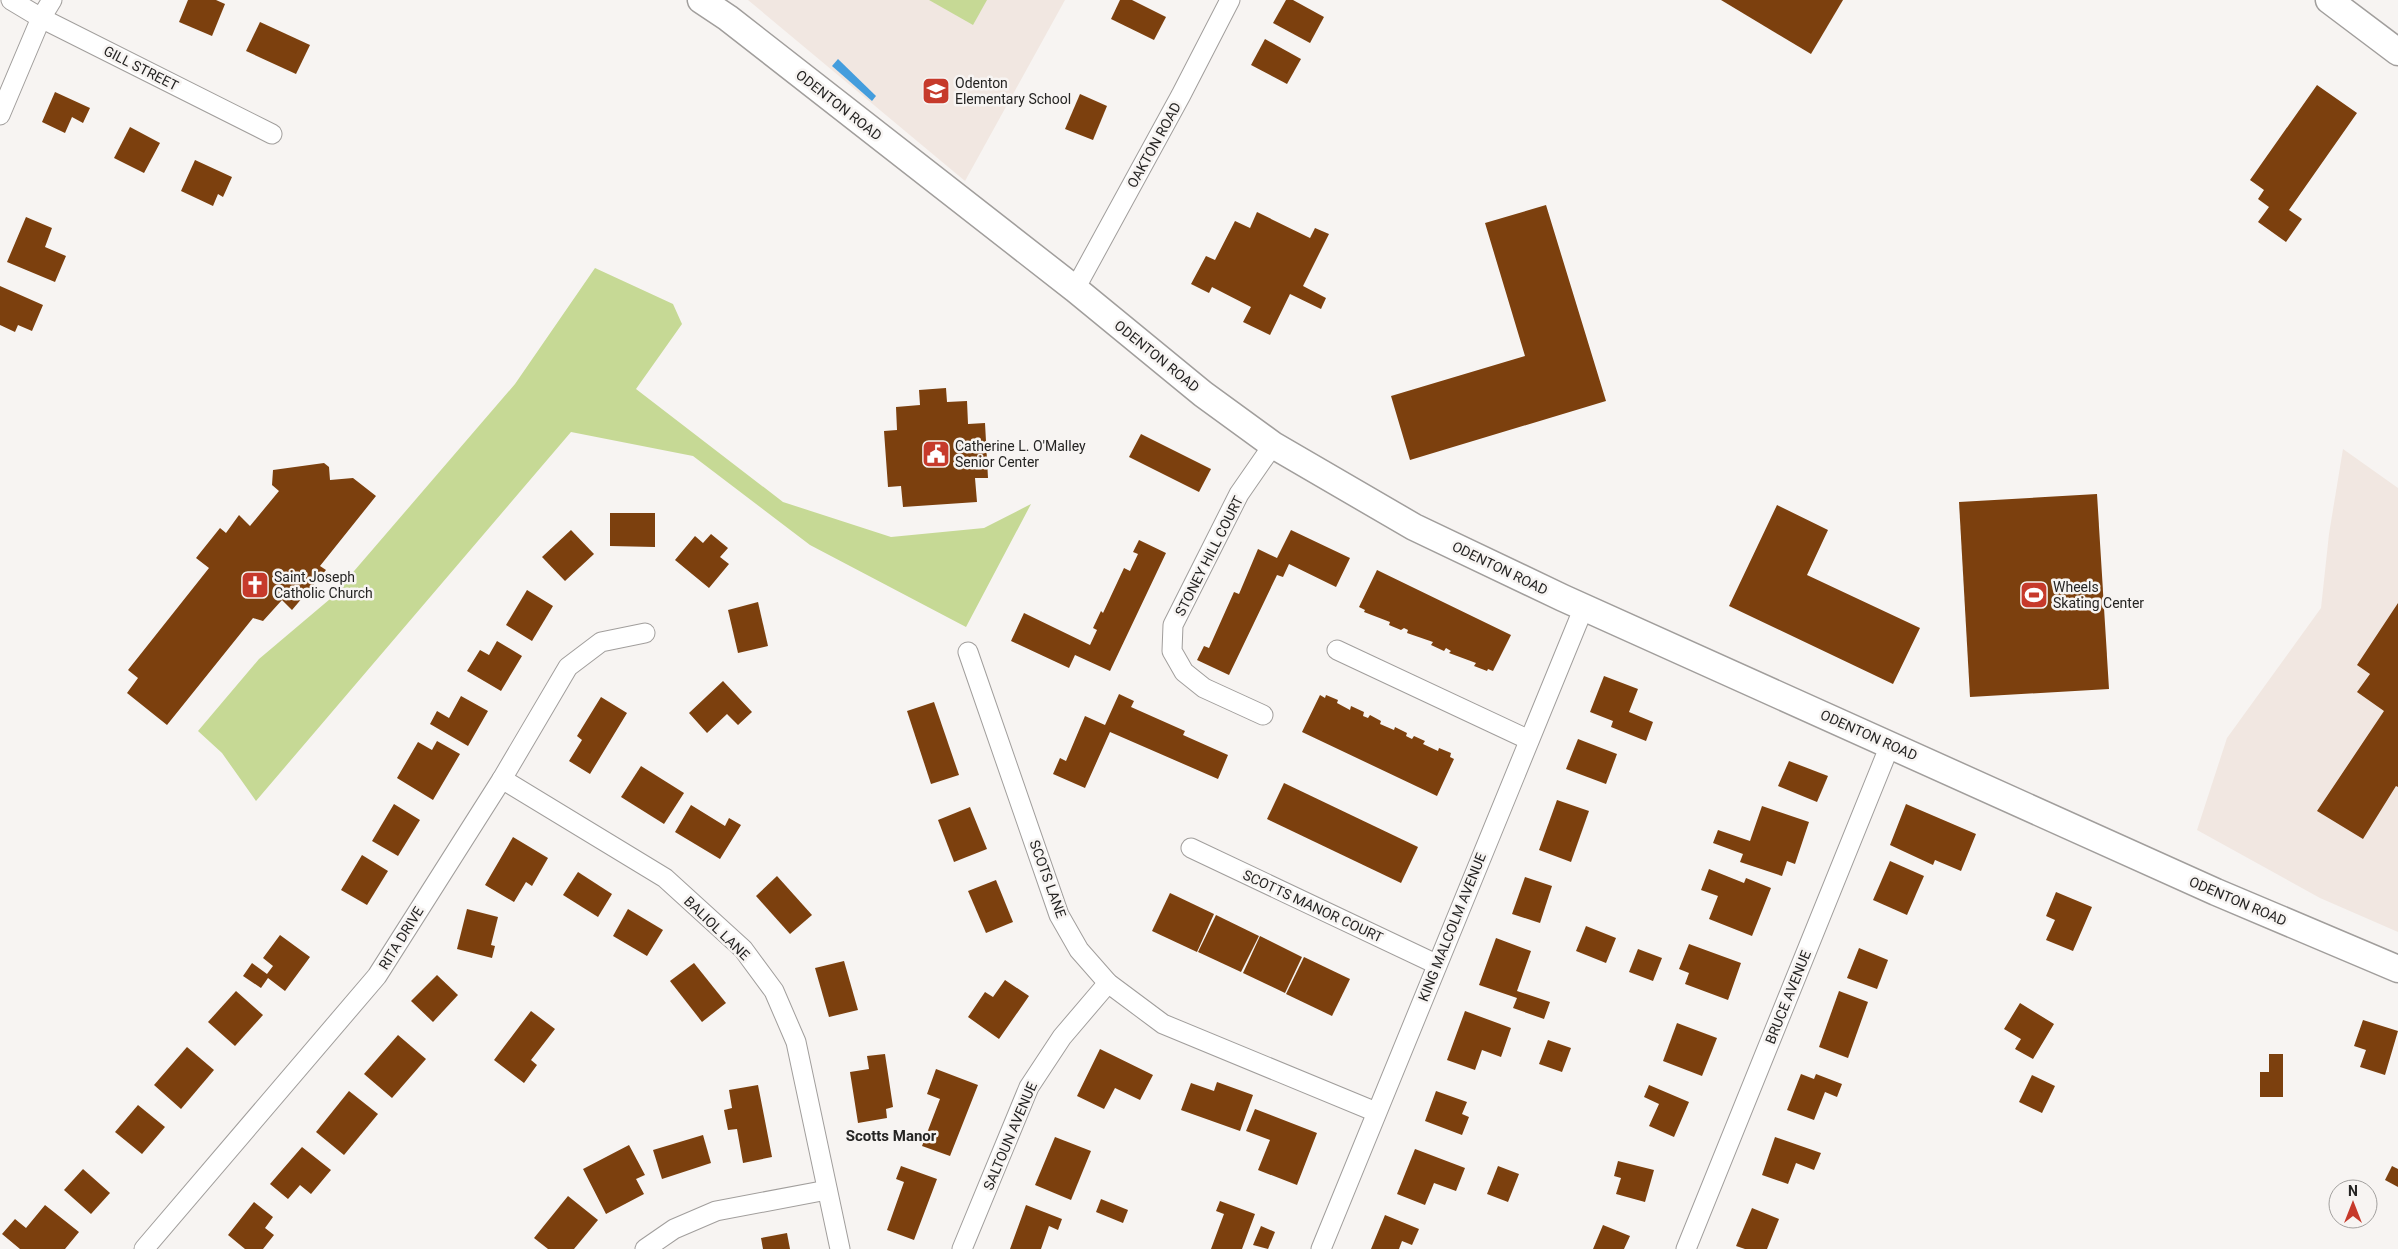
<svg xmlns="http://www.w3.org/2000/svg" width="2398" height="1249" font-family="Roboto,sans-serif">
<style>
.built{fill:#f1e7e1}
.green{fill:#c6d995}
.water{fill:#449ddd}
.building{fill:#7c400e}
.lines{fill:none;stroke-linecap:round;stroke-linejoin:round}
.street-casing{stroke:#a19e9c;stroke-width:21}
.secondary-casing{stroke:#a19e9c;stroke-width:29}
.street{stroke:#fff;stroke-width:19}
.secondary{stroke:#fff;stroke-width:26}
.labels{text-anchor:middle;dominant-baseline:central;stroke-width:5;stroke-linejoin:round;paint-order:stroke}
.street-label{font-size:14px;fill:#252423;stroke:#f7f4f2}
.poi-label{font-size:14px;fill:#252423;stroke:#f7f4f2;text-anchor:start}
.neighbourhood-label{font-size:15px;font-weight:bold;fill:#252423;stroke:#f7f4f2}
</style>
<rect width="100%" height="100%" fill="#f7f4f2"/>
<g class="built">
<polygon points="748,0 1065,0 965,181"/>
<polygon points="2343,449 2398,488 2398,932 2320,898 2197,830 2227,738 2321,608 2329,534"/>
</g>
<g class="green">
<polygon points="929,0 987,0 973,25"/>
<polygon points="595,268 673,304 682,324 636,389 783,502 891,537 984,528 1031,504 966,627 810,545 693,456 571,432 256,801 222,753 198,731 259,659 330,599 515,384"/>
</g>
<polygon class="water" points="838,59 876,96 872,101 832,66"/>
<g class="building">
<polygon points="188,0 216,0 225,4 212,36 179,22"/>
<polygon points="1120,0 1132,0 1166,17 1154,40 1111,19"/>
<polygon points="1286,0 1293,0 1324,17 1310,43 1273,23"/>
<polygon points="1721,0 1843,0 1811,54"/>
<polygon points="260,22 310,45 296,74 246,51"/>
<polygon points="1265,39 1301,59 1287,84 1251,65"/>
<polygon points="2317,85 2357,113 2289,210 2302,219 2286,242 2258,222 2269,207 2258,199 2264,190 2250,180"/>
<polygon points="55,92 90,108 83,123 72,117 65,133 42,122"/>
<polygon points="1080,94 1107,106 1093,140 1065,129"/>
<polygon points="130,127 160,143 144,173 114,158"/>
<polygon points="195,160 232,177 223,197 218,194 213,206 181,191"/>
<polygon points="1546,205 1606,401 1410,460 1391,396 1525,356 1485,223"/>
<polygon points="1257,212 1310,238 1315,228 1329,234 1303,286 1326,298 1321,309 1290,294 1270,335 1243,322 1251,307 1212,287 1209,293 1191,284 1206,256 1215,260 1235,221 1250,228"/>
<polygon points="26,217 52,228 45,247 66,256 55,282 7,262"/>
<polygon points="0,286 43,305 32,331 18,325 15,332 0,325"/>
<polygon points="946,388 947,402 967,401 968,424 985,423 988,478 975,478 977,502 903,507 901,486 888,487 884,431 897,430 896,407 920,405 919,390"/>
<polygon points="1141,434 1211,469 1199,492 1129,457"/>
<polygon points="324,463 329,467 330,480 353,478 376,496 320,566 326,570 292,610 282,600 263,621 253,618 167,725 127,693 138,678 128,670 209,568 196,558 220,528 226,533 239,515 250,526 279,491 272,485 273,470"/>
<polygon points="2097,494 2109,689 1970,697 1959,502"/>
<polygon points="1777,505 1828,530 1807,575 1920,628 1893,684 1729,606"/>
<polygon points="610,513 655,513 655,547 610,546"/>
<polygon points="571,530 594,554 565,581 542,557"/>
<polygon points="1291,530 1350,558 1336,587 1289,564 1283,577 1277,575 1229,675 1197,660 1204,646 1209,648 1234,592 1239,594 1258,549 1277,558"/>
<polygon points="711,534 728,548 720,557 729,564 709,588 675,560 695,536 703,543"/>
<polygon points="1139,540 1166,553 1110,671 1075,655 1069,668 1011,641 1024,613 1090,645 1097,630 1093,628 1101,611 1103,613 1124,568 1130,571 1138,554 1133,552"/>
<polygon points="1377,570 1511,635 1493,671 1488,669 1487,671 1474,666 1476,663 1449,653 1451,651 1446,648 1444,651 1431,645 1433,642 1407,633 1408,630 1404,628 1401,630 1389,625 1390,622 1364,612 1365,610 1359,607"/>
<polygon points="527,590 553,606 532,641 506,625"/>
<polygon points="758,602 768,646 738,653 728,610"/>
<polygon points="2398,603 2398,787 2396,786 2363,839 2317,811 2384,711 2357,692 2370,674 2357,665"/>
<polygon points="497,641 522,656 501,691 467,671 480,650 489,655"/>
<polygon points="1604,676 1638,689 1629,712 1653,722 1646,741 1611,727 1613,721 1590,712"/>
<polygon points="723,681 752,712 738,725 727,714 707,733 689,713"/>
<polygon points="1119,694 1134,701 1131,707 1185,731 1183,735 1228,755 1218,779 1110,732 1085,788 1053,774 1060,758 1066,761 1085,716 1105,725"/>
<polygon points="1320,695 1325,698 1326,695 1338,700 1337,703 1350,710 1351,706 1364,712 1363,716 1368,718 1370,715 1381,721 1380,724 1394,730 1395,727 1407,733 1406,736 1412,739 1414,736 1425,741 1423,744 1438,751 1439,748 1451,753 1450,757 1454,759 1437,796 1302,732"/>
<polygon points="461,696 488,711 468,746 430,724 437,711 449,718"/>
<polygon points="601,697 627,713 590,774 569,761 582,740 577,736"/>
<polygon points="934,702 959,775 931,784 907,711"/>
<polygon points="1578,739 1617,754 1606,784 1566,769"/>
<polygon points="437,741 460,754 433,800 397,778 418,742 432,750"/>
<polygon points="1789,761 1828,776 1817,802 1778,786"/>
<polygon points="641,766 684,793 664,824 621,797"/>
<polygon points="1284,783 1418,847 1401,883 1267,819"/>
<polygon points="1557,800 1589,811 1571,862 1539,850"/>
<polygon points="394,804 420,820 398,856 372,841"/>
<polygon points="1906,804 1976,834 1961,871 1935,860 1933,865 1890,845"/>
<polygon points="691,805 725,826 729,818 741,825 720,859 675,832"/>
<polygon points="1762,806 1809,822 1795,864 1787,861 1782,876 1740,862 1743,854 1713,843 1718,830 1750,841"/>
<polygon points="970,807 987,849 954,862 938,820"/>
<polygon points="513,837 548,858 532,886 526,882 514,902 485,885"/>
<polygon points="362,855 388,871 367,905 341,890"/>
<polygon points="1890,861 1924,876 1907,915 1873,900"/>
<polygon points="1709,869 1744,883 1746,878 1771,888 1752,936 1709,919 1718,896 1701,890"/>
<polygon points="578,872 612,894 598,917 563,895"/>
<polygon points="777,876 812,915 790,934 756,896"/>
<polygon points="1525,877 1552,886 1540,923 1512,914"/>
<polygon points="996,880 1013,922 986,933 968,891"/>
<polygon points="2056,892 2092,907 2073,951 2046,940 2055,920 2046,916"/>
<polygon points="1170,893 1214,914 1197,952 1152,931"/>
<polygon points="467,909 498,917 491,945 495,946 492,958 457,949"/>
<polygon points="628,909 663,930 647,956 613,936"/>
<polygon points="1216,915 1259,936 1241,972 1198,952"/>
<polygon points="1586,926 1616,938 1606,963 1576,951"/>
<polygon points="280,935 310,957 285,991 268,978 261,988 243,976 252,963 267,974 273,966 263,958"/>
<polygon points="1260,936 1302,957 1285,993 1243,973"/>
<polygon points="1496,938 1531,951 1517,991 1550,1002 1544,1019 1513,1008 1517,998 1479,985"/>
<polygon points="1689,944 1741,963 1728,1000 1685,984 1689,973 1679,969"/>
<polygon points="1859,948 1888,960 1877,989 1847,978"/>
<polygon points="1638,949 1662,958 1653,981 1629,972"/>
<polygon points="1304,957 1350,979 1332,1016 1286,994"/>
<polygon points="844,961 858,1010 829,1017 815,968"/>
<polygon points="694,963 726,1003 702,1022 670,981"/>
<polygon points="437,975 458,995 433,1022 411,1001"/>
<polygon points="1005,980 1029,996 999,1039 968,1017 985,992 993,997"/>
<polygon points="236,991 263,1015 235,1046 208,1022"/>
<polygon points="1839,991 1868,1002 1848,1058 1819,1047"/>
<polygon points="2020,1003 2054,1024 2033,1059 2015,1049 2021,1039 2004,1029"/>
<polygon points="531,1011 555,1029 531,1060 537,1065 524,1083 494,1060"/>
<polygon points="1465,1011 1511,1028 1501,1057 1482,1050 1475,1070 1447,1060"/>
<polygon points="2363,1020 2398,1031 2385,1075 2360,1067 2366,1050 2354,1046"/>
<polygon points="1677,1023 1717,1038 1702,1076 1663,1061"/>
<polygon points="398,1035 426,1059 392,1098 364,1074"/>
<polygon points="1548,1040 1571,1048 1562,1072 1539,1064"/>
<polygon points="187,1047 214,1070 181,1109 154,1085"/>
<polygon points="1100,1049 1153,1075 1140,1100 1115,1088 1104,1109 1077,1096"/>
<polygon points="885,1054 893,1107 886,1109 887,1118 858,1123 850,1072 869,1069 867,1056"/>
<polygon points="2269,1054 2283,1054 2283,1097 2260,1097 2260,1072 2269,1072"/>
<polygon points="936,1069 978,1085 950,1156 922,1146 940,1099 927,1094"/>
<polygon points="1801,1074 1814,1079 1816,1074 1842,1084 1837,1097 1825,1092 1814,1120 1787,1110"/>
<polygon points="2032,1075 2055,1086 2042,1113 2019,1102"/>
<polygon points="1217,1082 1253,1095 1240,1131 1181,1110 1191,1083 1214,1091"/>
<polygon points="758,1085 772,1157 743,1163 737,1129 728,1130 724,1110 732,1108 729,1090"/>
<polygon points="1649,1085 1689,1102 1674,1137 1649,1126 1659,1104 1644,1097"/>
<polygon points="349,1091 378,1114 344,1155 316,1132"/>
<polygon points="1436,1091 1467,1102 1462,1114 1469,1117 1462,1135 1425,1121"/>
<polygon points="138,1105 165,1127 142,1154 115,1132"/>
<polygon points="1255,1109 1317,1133 1297,1185 1258,1170 1270,1140 1246,1131"/>
<polygon points="703,1135 711,1163 662,1179 653,1150"/>
<polygon points="1055,1137 1091,1151 1071,1200 1035,1185"/>
<polygon points="1775,1137 1821,1153 1814,1170 1796,1163 1788,1184 1762,1175"/>
<polygon points="629,1145 645,1175 636,1179 644,1194 606,1214 583,1169"/>
<polygon points="302,1147 331,1170 311,1194 300,1185 288,1199 270,1184"/>
<polygon points="1415,1149 1465,1168 1456,1191 1434,1183 1425,1205 1397,1194"/>
<polygon points="1618,1161 1654,1170 1645,1202 1616,1194 1621,1178 1614,1176"/>
<polygon points="901,1166 937,1179 914,1240 887,1230 904,1182 896,1179"/>
<polygon points="1498,1166 1519,1174 1508,1202 1487,1194"/>
<polygon points="2392,1166 2398,1169 2398,1187 2385,1180"/>
<polygon points="83,1169 110,1193 91,1214 64,1190"/>
<polygon points="568,1196 598,1220 574,1249 548,1249 534,1238"/>
<polygon points="1101,1199 1128,1210 1123,1223 1096,1212"/>
<polygon points="1220,1201 1255,1214 1242,1249 1211,1249 1224,1214 1216,1211"/>
<polygon points="254,1202 273,1217 265,1228 274,1235 263,1249 245,1249 228,1235"/>
<polygon points="45,1205 79,1232 65,1249 20,1249 2,1234 15,1219 26,1228"/>
<polygon points="1026,1205 1062,1219 1058,1230 1049,1226 1041,1249 1010,1249"/>
<polygon points="1752,1208 1779,1219 1767,1249 1745,1249 1736,1246"/>
<polygon points="1385,1215 1419,1229 1412,1245 1402,1241 1399,1249 1371,1249"/>
<polygon points="1603,1225 1630,1236 1624,1249 1593,1249"/>
<polygon points="1261,1226 1275,1232 1268,1249 1253,1245"/>
<polygon points="787,1233 790,1249 763,1249 761,1238"/>
</g>
<g class="lines">
<defs>
<g id="street">
<polyline points="11,0 41,18 272,134"/>
<polyline points="0,115 41,18 52,0"/>
<polyline points="1075,289 1181,95 1230,0"/>
<polyline points="1337,650 1529,740"/>
<polyline points="968,652 1059,915 1079,950 1108,983 1163,1024 1376,1112"/>
<polyline points="1263,715 1204,688 1184,672 1172,651 1173,625 1239,494 1273,445"/>
<polyline points="502,779 665,878 743,949 774,991 796,1042 840,1249"/>
<polyline points="1191,848 1436,964"/>
<polyline points="144,1249 377,976 502,779 568,667 601,642 645,633"/>
<polyline points="645,1249 674,1229 716,1211 827,1190"/>
<polyline points="962,1249 1029,1087 1062,1037 1108,983"/>
<polyline points="1321,1249 1584,607"/>
<polyline points="1686,1249 1890,745"/>
</g>
<g id="secondary">
<polyline points="701,0 728,18 1075,289 1203,394 1273,445 1414,527 1563,598 2216,892 2398,969"/>
<polyline points="2329,0 2398,52"/>
</g>
</defs>
<use href="#street" class="street-casing"/>
<use href="#secondary" class="secondary-casing"/>
<use href="#street" class="street"/>
<use href="#secondary" class="secondary"/>
</g>
<defs>
<symbol id="school-square" viewBox="-11 -11 22 22"><rect x="-9" y="-9" width="18" height="18" rx="4" fill="#c63a2b" stroke="#f7f4f2"/><path d="M0-5L7-2L0 1L-7-2ZM-4 1L0 2.5L4 1V4Q0 6-4 4Z" fill="#fff"/></symbol>
<symbol id="civic-square" viewBox="-11 -11 22 22"><rect x="-9" y="-9" width="18" height="18" rx="4" fill="#c63a2b" stroke="#f7f4f2"/><path d="M-.6-6.5H3V-4.5H.6V-3L4-1V1h2V6H-6V1h2V-1L-.6-3ZM-1.2 2.5V6h2.4V2.5Z" fill="#fff"/></symbol>
<symbol id="church-square" viewBox="-11 -11 22 22"><rect x="-9" y="-9" width="18" height="18" rx="4" fill="#c63a2b" stroke="#f7f4f2"/><path d="M-1.2-6h2.4v3.5h3.3v2.4h-3.3V6h-2.4V-.1h-3.3v-2.4h3.3Z" fill="#fff"/></symbol>
<symbol id="stadium-square" viewBox="-11 -11 22 22"><rect x="-9" y="-9" width="18" height="18" rx="4" fill="#c63a2b" stroke="#f7f4f2"/><path d="M0-5a6.5 5 0 1 0 0 10a6.5 5 0 1 0 0-10ZM-3.5-1.8h7v3.6h-7Z" fill="#fff"/></symbol>
</defs>
<g fill-rule="evenodd">
<use href="#school-square" x="920" y="75" width="32" height="32"/>
<use href="#civic-square" x="920" y="438" width="32" height="32"/>
<use href="#church-square" x="239" y="569" width="32" height="32"/>
<use href="#stadium-square" x="2018" y="579" width="32" height="32"/>
</g>
<g class="labels">
<g class="street-label">
<text transform="translate(141 68) rotate(27)">GILL STREET</text>
<text transform="translate(839 105) rotate(38)">ODENTON ROAD</text>
<text transform="translate(1154 145) rotate(-61)">OAKTON ROAD</text>
<text transform="translate(1157 356) rotate(39)">ODENTON ROAD</text>
<text transform="translate(1209 556) rotate(-63)">STONEY HILL COURT</text>
<text transform="translate(1500 568) rotate(26)">ODENTON ROAD</text>
<text transform="translate(1869 735) rotate(24)">ODENTON ROAD</text>
<text transform="translate(1048 879) rotate(70)">SCOTS LANE</text>
<text transform="translate(2238 901) rotate(23)">ODENTON ROAD</text>
<text transform="translate(1313 906) rotate(25)">SCOTTS MANOR COURT</text>
<text transform="translate(1452 927) rotate(-68)">KING MALCOLM AVENUE</text>
<text transform="translate(717 928) rotate(44)">BALIOL LANE</text>
<text transform="translate(401 938) rotate(-58)">RITA DRIVE</text>
<text transform="translate(1788 997) rotate(-68)">BRUCE AVENUE</text>
<text transform="translate(1010 1136) rotate(-67)">SALTOUN AVENUE</text>
</g>
<g class="poi-label">
<text x="955" y="83">Odenton<tspan x="955" dy="16">Elementary School</tspan></text>
<text x="955" y="446">Catherine L. O'Malley<tspan x="955" dy="16">Senior Center</tspan></text>
<text x="274" y="577">Saint Joseph<tspan x="274" dy="16">Catholic Church</tspan></text>
<text x="2053" y="587">Wheels<tspan x="2053" dy="16">Skating Center</tspan></text>
</g>
<g class="neighbourhood-label">
<text x="891" y="1136">Scotts Manor</text>
</g>
</g>
<g transform="translate(2353 1204)"><circle r="24" fill="#f7f4f2" stroke="#a3a19f"/>
<path d="M0-4L9 19L0 12L-9 19Z" fill="#c63a2b"/>
<text y="-8" font-size="14" font-weight="bold" text-anchor="middle" fill="#252423">N</text>
</g>
</svg>
